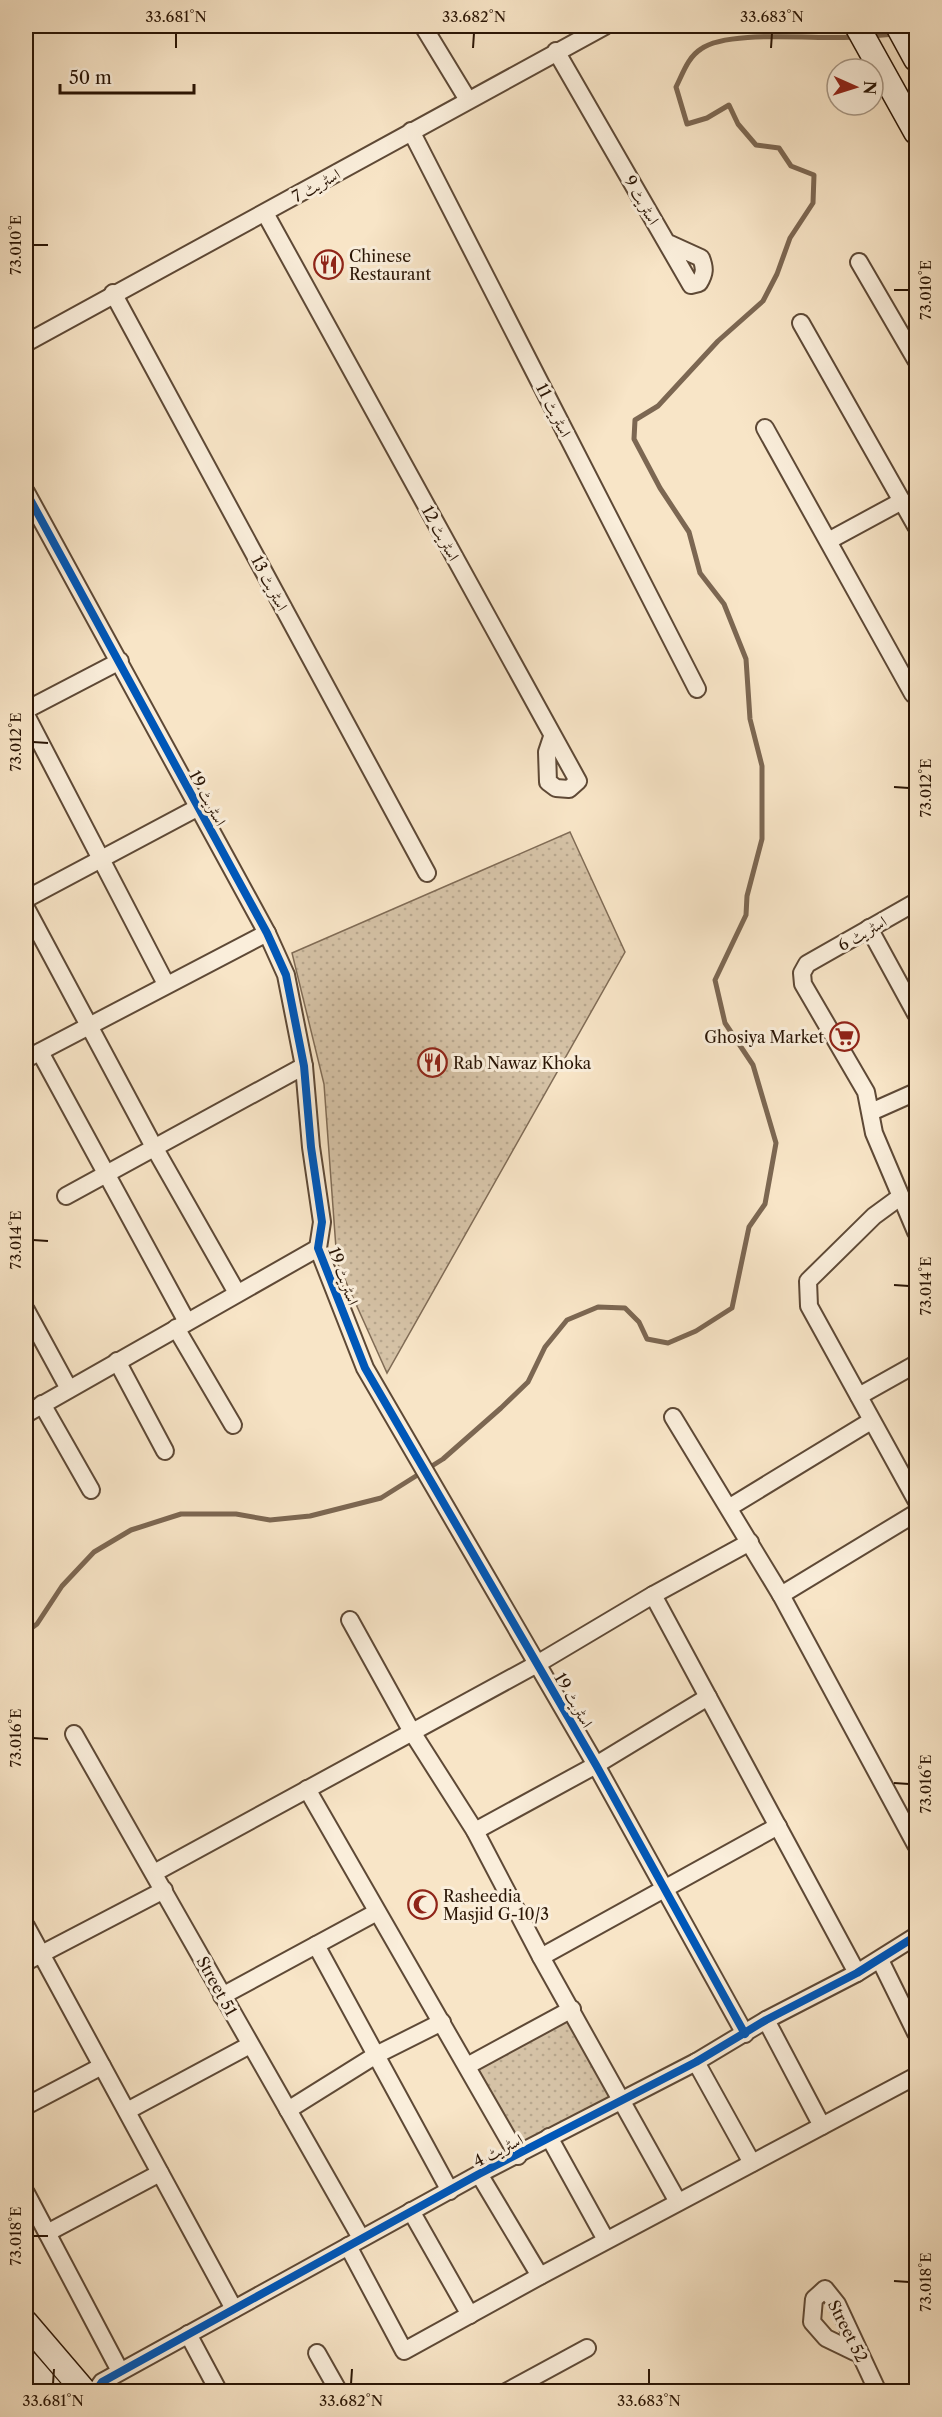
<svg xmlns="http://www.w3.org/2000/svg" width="942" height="2417" font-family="'Libre Caslon Text',Amiri,serif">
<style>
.park{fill:url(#park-dots);stroke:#806c56;stroke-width:1.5}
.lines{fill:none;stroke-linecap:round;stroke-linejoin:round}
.stream{stroke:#7c6752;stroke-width:5}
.street-casing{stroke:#5e4936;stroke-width:20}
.secondary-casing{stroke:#2a1505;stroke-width:27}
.street{stroke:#faeedb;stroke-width:16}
.secondary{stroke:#faeedb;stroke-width:24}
.cycleway-casing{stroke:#faeedb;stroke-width:11}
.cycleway{stroke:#0057b8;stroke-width:8}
.ticks{fill:none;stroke:#2a1505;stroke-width:2}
.labels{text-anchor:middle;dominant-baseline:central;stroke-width:6;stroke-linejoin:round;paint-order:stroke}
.street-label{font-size:16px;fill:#2a1505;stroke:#faeedb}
.poi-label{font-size:16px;fill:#2a1505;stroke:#faeedb;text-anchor:start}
.neatline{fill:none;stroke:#2a1505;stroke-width:2}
.ticks-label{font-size:15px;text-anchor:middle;fill:#2a1505}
</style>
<defs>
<pattern id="park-dots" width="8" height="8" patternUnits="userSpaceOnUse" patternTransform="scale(1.5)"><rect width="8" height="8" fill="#d5c2a6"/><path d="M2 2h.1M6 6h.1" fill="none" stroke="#b7a68d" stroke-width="1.8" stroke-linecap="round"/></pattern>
</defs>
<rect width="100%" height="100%" fill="#f8e5c7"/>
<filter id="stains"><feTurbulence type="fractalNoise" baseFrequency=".00333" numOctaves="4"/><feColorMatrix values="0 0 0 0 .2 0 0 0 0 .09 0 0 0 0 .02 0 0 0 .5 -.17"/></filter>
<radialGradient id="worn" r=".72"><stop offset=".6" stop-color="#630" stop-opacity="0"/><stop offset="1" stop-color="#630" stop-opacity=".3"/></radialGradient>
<g class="park">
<polygon points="570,832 625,952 387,1373 337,1262 324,1084 292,953"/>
<polygon points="570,2013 616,2099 518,2152 476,2068"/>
</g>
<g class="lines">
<g class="stream">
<polyline points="871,36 895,34"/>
<path d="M26,1632l11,-8 25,-38 32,-34 37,-22 50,-16h55l34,6 40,-4 71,-18 62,-39 58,-51 27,-26 17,-35 22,-27 31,-13 27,1 14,14 8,17 21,4 28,-12 36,-23 17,-81 16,-23 11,-61 -23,-78 -28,-42 -10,-43 31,-65 1,-19 15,-57v-73l-12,-47 -4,-60 -22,-55 -24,-31 -11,-41 -29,-44 -26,-49 1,-19 23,-14 60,-65 45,-40 14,-27 13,-36 23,-35 1,-28 -23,-9 -12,-18 -23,-3 -18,-21 -9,-19 -22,13 -20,6 -11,-37c7,-14 12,-30 25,-38 27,-20 118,-9 155,-12"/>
</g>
<defs>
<g id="street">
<polyline points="423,26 468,100"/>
<path d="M556,51l135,234 8,-2c6,-10 6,-15 2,-25l-33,-15"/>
<polyline points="411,131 697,689"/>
<polyline points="265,213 578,781 569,789 556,788 548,782 547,752 552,737"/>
<polyline points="859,262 916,360"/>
<polyline points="113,293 427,873"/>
<polyline points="801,323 916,526"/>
<polyline points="26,343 605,26"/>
<polyline points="765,428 913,694"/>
<polyline points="26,492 267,933 286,975 304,1066 311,1147 322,1222 318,1248 365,1368 596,1765 745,2034"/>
<polyline points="830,540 902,501"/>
<polyline points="26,710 120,661"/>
<polyline points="26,715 166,984"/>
<polyline points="26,899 197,808"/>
<polyline points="916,902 807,964 802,973 803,984 866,1092 874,1133 916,1232"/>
<polyline points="26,908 154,1147 237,1293"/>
<polyline points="869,928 916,1014"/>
<polyline points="40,1052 187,1322"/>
<polyline points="26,1059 267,933"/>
<polyline points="871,1112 916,1092"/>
<polyline points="66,1196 304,1066"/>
<polyline points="900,1197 874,1216 808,1281 809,1306 916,1500"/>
<polyline points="26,1310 69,1389"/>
<polyline points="176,1328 233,1425"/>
<polyline points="117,1361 165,1451"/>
<polyline points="859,1396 916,1364"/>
<polyline points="42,1404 91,1490"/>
<polyline points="26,1414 318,1248"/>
<polyline points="673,1417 781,1595 916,1845"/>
<polyline points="730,1507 871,1421"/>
<polyline points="653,1595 857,1973"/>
<polyline points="781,1595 916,1513"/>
<polyline points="350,1620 412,1732 475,1831 541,1957 678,2202"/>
<polyline points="74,1734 361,2238"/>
<polyline points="307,1789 518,2156"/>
<polyline points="475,1831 596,1765 708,1697"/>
<polyline points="154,1873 537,1664 653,1595 750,1542"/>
<polyline points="26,1926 234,2309"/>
<polyline points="316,1945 450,2191"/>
<polyline points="541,1957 778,1826"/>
<polyline points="880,1960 916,2033"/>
<polyline points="26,1962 164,1890"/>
<polyline points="222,1996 377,1912"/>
<polyline points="766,2020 822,2126"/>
<polyline points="696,2062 752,2163"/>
<polyline points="467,2066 572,2009"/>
<polyline points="26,2106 102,2066"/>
<polyline points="288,2110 376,2055 442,2022"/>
<polyline points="127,2111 250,2045"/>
<polyline points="549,2137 606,2240"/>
<polyline points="479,2174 540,2276"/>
<polyline points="26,2193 120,2371"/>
<polyline points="411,2211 470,2315"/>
<polyline points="47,2233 160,2173"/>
<polyline points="348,2246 404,2351 540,2276 916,2076"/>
<polyline points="188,2334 219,2392"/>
<polyline points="855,2352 826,2338 812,2322 814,2299 825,2289 837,2304 878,2392"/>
<polyline points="317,2353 339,2392"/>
<polyline points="95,2392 102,2382 479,2174 696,2062 766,2020 857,1973 916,1936"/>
<polyline points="506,2392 587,2348"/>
</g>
<g id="secondary">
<polyline points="857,26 916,132"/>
<polyline points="898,26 916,59"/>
<polyline points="26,2323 85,2392"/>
<polyline points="26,2362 52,2392"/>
</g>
</defs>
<use href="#street" class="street-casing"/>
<use href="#secondary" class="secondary-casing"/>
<use href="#street" class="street"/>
<use href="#secondary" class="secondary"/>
<defs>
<g id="cycleway">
<polyline points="26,492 267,933 286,975 304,1066 311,1147 322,1222 318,1248 365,1368 596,1765 745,2034"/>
<polyline points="95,2392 102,2382 479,2174 696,2062 766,2020 857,1973 916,1936"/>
</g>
</defs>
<use href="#cycleway" class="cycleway-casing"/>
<use href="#cycleway" class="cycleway"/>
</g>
<path class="ticks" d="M176,48v-15M473,48l1,-15M771,48l1,-15M33,245h15M894,290h15M33,742l15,1M894,787l15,1M33,1240l15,1M894,1285l15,1M33,1738l15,1M894,1783l15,1M33,2236h15M894,2281l15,1M53,2384l1,-15M351,2384l1,-15M649,2384v-15"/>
<defs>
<symbol id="restaurant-ring" viewBox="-11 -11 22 22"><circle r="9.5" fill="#faeedb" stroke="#8f2418" stroke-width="1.5"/><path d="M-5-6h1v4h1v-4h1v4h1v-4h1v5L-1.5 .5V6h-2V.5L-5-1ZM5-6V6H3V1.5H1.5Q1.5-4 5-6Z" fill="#8f2418"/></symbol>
<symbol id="supermarket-ring" viewBox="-11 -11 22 22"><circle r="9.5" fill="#faeedb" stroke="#8f2418" stroke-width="1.5"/><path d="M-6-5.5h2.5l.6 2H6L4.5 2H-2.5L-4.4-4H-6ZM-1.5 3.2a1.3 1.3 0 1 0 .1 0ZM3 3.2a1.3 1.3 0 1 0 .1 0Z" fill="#8f2418"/></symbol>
<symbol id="mosque-ring" viewBox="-11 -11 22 22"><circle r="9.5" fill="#faeedb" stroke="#8f2418" stroke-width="1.5"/><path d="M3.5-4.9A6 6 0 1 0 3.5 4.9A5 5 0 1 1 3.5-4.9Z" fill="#8f2418"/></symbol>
</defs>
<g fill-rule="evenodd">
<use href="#restaurant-ring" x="312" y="248" width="33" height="33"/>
<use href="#supermarket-ring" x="828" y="1020" width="33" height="33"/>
<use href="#restaurant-ring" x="416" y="1046" width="33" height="33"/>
<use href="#mosque-ring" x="406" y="1888" width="33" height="33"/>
</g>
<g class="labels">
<g class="street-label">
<text transform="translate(316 185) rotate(-29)">اسٹریٹ 7</text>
<text transform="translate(642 200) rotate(60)">اسٹریٹ 9</text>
<text transform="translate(554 410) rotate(63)">اسٹریٹ 11</text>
<text transform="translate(441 533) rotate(61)">اسٹریٹ 12</text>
<text transform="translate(270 583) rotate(62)">اسٹریٹ 13</text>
<text transform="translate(208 798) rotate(62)">اسٹریٹ 19</text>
<text transform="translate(862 933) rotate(-30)">اسٹریٹ 6</text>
<text transform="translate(344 1276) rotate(70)">اسٹریٹ 19</text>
<text transform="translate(574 1700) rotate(60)">اسٹریٹ 19</text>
<text transform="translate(217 1986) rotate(61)">Street 51</text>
<text transform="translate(498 2150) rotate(-27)">اسٹریٹ 4</text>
<text transform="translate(848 2331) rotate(63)">Street 52</text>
</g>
<g class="poi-label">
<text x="349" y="256">Chinese<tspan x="349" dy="18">Restaurant</tspan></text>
<text x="824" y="1037" text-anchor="end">Ghosiya Market</text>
<text x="453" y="1063">Rab Nawaz Khoka</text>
<text x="443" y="1896">Rasheedia<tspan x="443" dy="18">Masjid G-10/3</tspan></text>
</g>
</g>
<rect width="942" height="2417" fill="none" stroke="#f8e5c7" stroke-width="66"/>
<g transform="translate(855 87) rotate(93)"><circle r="28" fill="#faeedb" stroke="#a79785" stroke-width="1.5"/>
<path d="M0-4.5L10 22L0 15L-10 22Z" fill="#8f2418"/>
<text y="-9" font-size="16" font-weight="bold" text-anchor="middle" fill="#2a1505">N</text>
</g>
<path d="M60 84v9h134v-9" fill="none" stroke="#2a1505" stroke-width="3"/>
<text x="69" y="84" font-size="18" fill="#2a1505" stroke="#faeedb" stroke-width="4.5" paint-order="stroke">50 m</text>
<rect x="33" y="33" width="876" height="2351" class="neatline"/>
<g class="ticks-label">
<text x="176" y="22">33.681°N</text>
<text x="474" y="22">33.682°N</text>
<text x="772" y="22">33.683°N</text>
<text transform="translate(16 245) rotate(-90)" y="5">73.010°E</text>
<text transform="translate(926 290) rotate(-90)" y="5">73.010°E</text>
<text transform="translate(16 742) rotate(-90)" y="5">73.012°E</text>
<text transform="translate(926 788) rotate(-90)" y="5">73.012°E</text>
<text transform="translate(16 1240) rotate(-90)" y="5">73.014°E</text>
<text transform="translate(926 1286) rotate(-90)" y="5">73.014°E</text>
<text transform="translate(16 1738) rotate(-90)" y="5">73.016°E</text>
<text transform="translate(926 1784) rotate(-90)" y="5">73.016°E</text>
<text transform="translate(16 2236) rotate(-90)" y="5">73.018°E</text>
<text transform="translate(926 2282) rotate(-90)" y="5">73.018°E</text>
<text x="53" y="2406">33.681°N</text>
<text x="351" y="2406">33.682°N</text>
<text x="649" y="2406">33.683°N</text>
</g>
<rect width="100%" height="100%" filter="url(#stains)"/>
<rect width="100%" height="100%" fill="url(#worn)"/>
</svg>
